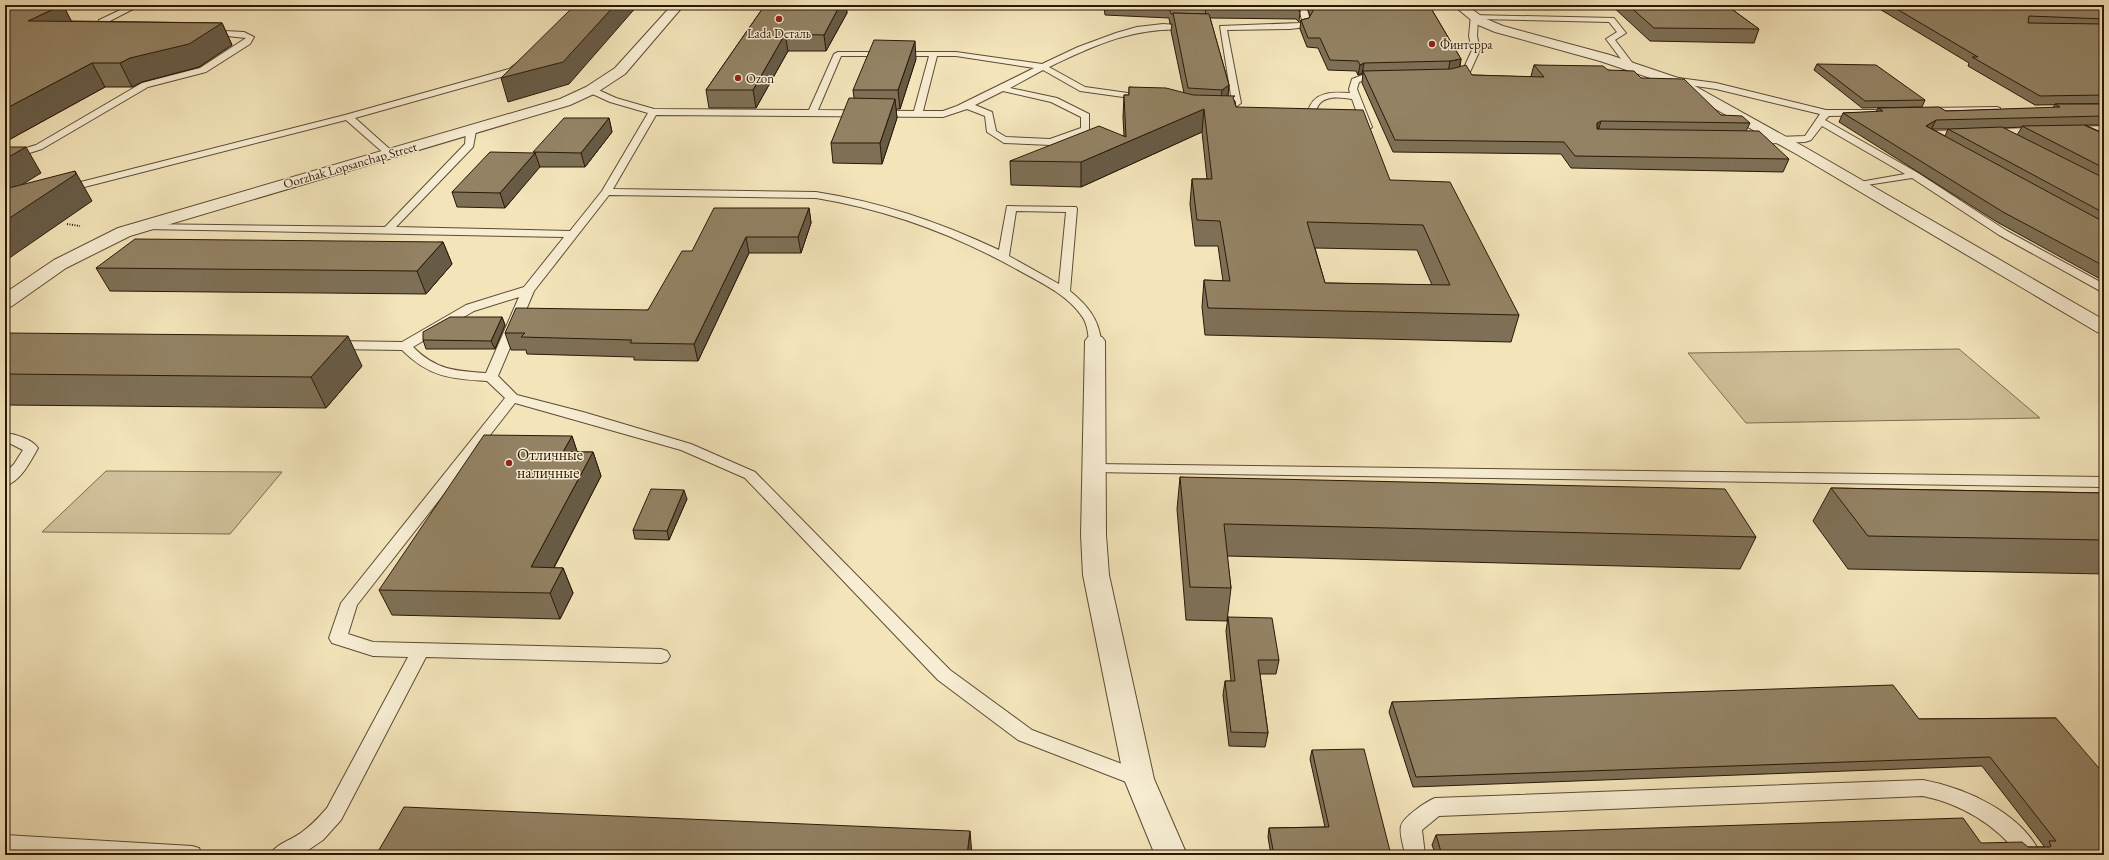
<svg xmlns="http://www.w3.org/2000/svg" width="2109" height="860" font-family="'EB Garamond',serif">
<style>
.green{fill:#d1c19b;stroke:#7e6c50}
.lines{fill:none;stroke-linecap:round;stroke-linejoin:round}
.service-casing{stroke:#5e4b33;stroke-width:2}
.minor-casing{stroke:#5e4b33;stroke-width:2}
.tertiary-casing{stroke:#5e4b33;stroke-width:2}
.path{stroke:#2c1806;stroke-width:2;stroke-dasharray:1 1.5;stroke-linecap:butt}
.service{fill:#f7edd2;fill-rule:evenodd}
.minor{fill:#f7edd2;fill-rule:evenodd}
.tertiary{fill:#f7edd2;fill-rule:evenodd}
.wall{fill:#7e7056;stroke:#2c1806;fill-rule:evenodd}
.shaded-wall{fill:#675b46;stroke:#2c1806}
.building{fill:#938264;stroke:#2c1806;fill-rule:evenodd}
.poi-dot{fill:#8f2418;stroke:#f7edd2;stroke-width:1.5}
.labels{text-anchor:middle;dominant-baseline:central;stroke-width:3;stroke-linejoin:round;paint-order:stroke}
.far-poi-label{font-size:13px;fill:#2c1806;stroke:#f7edd2;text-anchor:start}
.far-street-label{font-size:13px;fill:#2c1806;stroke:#f7edd2}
.poi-label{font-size:16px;fill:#2c1806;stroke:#f7edd2;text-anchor:start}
</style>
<rect width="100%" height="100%" fill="#f3e4ba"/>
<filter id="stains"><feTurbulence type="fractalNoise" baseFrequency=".005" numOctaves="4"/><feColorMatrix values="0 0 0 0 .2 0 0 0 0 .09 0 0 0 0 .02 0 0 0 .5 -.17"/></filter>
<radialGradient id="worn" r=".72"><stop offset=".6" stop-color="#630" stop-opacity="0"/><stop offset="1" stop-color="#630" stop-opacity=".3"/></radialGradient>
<g class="green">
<polygon points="1959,349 2040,418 1746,423 1688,353"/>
<polygon points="106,471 282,472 230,534 42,532"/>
</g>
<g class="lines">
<defs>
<g id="service">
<polygon points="131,5 141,5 106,23 117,27 117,31 98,26 99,20"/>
<polygon points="1298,5 1306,5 1310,20 1306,27 1290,29 1227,30 1241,103 1224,116 1218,116 1218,112 1232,102 1220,26 1300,23 1302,20"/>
<polygon points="1471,15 1614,18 1626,33 1615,40 1634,65 1627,67 1606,39 1617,32 1609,22 1478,19 1477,36 1480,50 1470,72 1466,75 1449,77 1449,73 1463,70 1472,50 1469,36"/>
<path d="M1163,24l27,2 4,2 -4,2c-54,-4 -93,14 -141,37l36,20 57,8 3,1v4l-65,-9 -37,-21 -33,18 47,10 32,16v18l-38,13 -47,-2 -17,-11 -2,-16 -18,-7 -24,8 -287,-2 -43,74 203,3c64,10 124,30 183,58l8,-44 69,1 1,2 -7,82c17,14 29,28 31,50l-2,3h-8l-2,-3c-1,-9 -2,-19 -8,-26 -14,-20 -39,-32 -61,-44 -64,-36 -131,-61 -204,-73l-207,-3 -75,96 -36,85 19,19 66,17 108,32 64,28 195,198 82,60 114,43 3,6 -3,6 -7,2 -121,-47 -80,-60 -193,-202 -64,-28 -166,-47 -158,202 -9,29 25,8 288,7 6,2 3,5 -3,5 -6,2 -235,-6 -85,163 -18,20 -22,15h-31c5,-11 22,-15 32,-23 10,-7 17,-15 25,-24l81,-151 -35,-1 -41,-13 -3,-5 12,-35 164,-205 -18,-17c-36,-2 -58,-4 -85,-31l-69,-1 -6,-4 6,-4 69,1 64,-37 58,-18 40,-50 -419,-8 -5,-3 1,-2 244,3 80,-83 1,-13 5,-3 5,3 -3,16 -77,80 174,4 32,-40 46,-78 -38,-11 -22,-10v-4h6l22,10 38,11 155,1 25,-56 4,-2h118l86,12 36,-17 38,-14 21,-6zM841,56h88l-15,55 -96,-1zM937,56h19l78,12 -77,38 -14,5h-20zM1003,91l48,11 30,15v11l-31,11 -44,-2 -10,-6 -4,-19 -17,-7zM1016,211l50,1 -7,72 -50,-28zM519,297l-33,76c-31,-2 -50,-3 -73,-26l61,-36z"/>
<polygon points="205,30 244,32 254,37 250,44 206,72 148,87 42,149 17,157 5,158 5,152 16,151 36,145 142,83 200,68 246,38 208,34 204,32"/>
<polygon points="521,60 528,62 515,73 355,118 393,152 393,156 387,156 346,120 65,192 60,189 61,187 345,115 509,69"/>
<path d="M1381,74l4,3 -1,2 -18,1 -7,2 -2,7 15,38 -2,2h-6l-2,-2 -10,-28c-8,-1 -17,-3 -25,0 -14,4 -6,17 -25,19 -4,1 -6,1 -9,-2l15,-5c6,-20 25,-19 42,-18l-1,-4 3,-10 13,-5z"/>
<polygon points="1671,77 1716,83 1826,110 1876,110 1876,114 1873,115 1829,116 1825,120 1918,173 2007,231 2104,284 2104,293 1999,235 1912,178 1854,187 1853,185 1854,183 1905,174 1822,126 1811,140 1805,142 1750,144 1745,141 1750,138 1805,136 1820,114 1716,89 1668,82 1668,78"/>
<polygon points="1997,107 2000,108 2000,112 1926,114 1921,111 1926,108"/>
<polygon points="2104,126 2104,132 2074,133 2069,130 2074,127"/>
<polygon points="2038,128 2043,131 2041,133 1992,135 1987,132 1992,129"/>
<polygon points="1966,130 1969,131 1969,135 1936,137 1939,140 1934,143 1923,135 1931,131"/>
<path d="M5,433c10,1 27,6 33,15 -8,14 -17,33 -33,38v-13l9,-9 9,-14 -18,-9z"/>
<polygon points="1095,464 2104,477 2104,487 1090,472 1088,469 1090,466"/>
<path d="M1923,780c43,8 99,33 118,75h-22c-24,-31 -58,-51 -96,-59l-484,20 -17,14 3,25h-20c-1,-8 -6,-21 -4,-29 2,-9 26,-25 34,-28z"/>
<polygon points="5,835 192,846 199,848 202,855 35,855 5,853"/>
</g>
<g id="minor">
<polygon points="1453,5 1466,5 1484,18 1503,26 1610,55 1684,80 1808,149 2104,320 2104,334 2097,332 1798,155 1674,86 1600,61 1495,32 1476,24"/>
<polygon points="1095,335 1102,337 1105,341 1106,535 1109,575 1154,779 1187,855 1155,855 1124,779 1083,575 1081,535 1085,341 1088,337"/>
</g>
<polygon id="tertiary" points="672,5 684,5 625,74 596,93 570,105 130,236 66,268 12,306 5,308 5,293 54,260 118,228 560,99 586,87 615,68"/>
</defs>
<use href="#service" class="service-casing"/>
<use href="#minor" class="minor-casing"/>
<use href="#tertiary" class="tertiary-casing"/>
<polyline class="path" points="67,224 80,226"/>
<use href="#service" class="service"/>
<use href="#minor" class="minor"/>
<use href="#tertiary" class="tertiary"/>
</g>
<g class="wall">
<polygon points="63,5 71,21 222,23 232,45 199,67 142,82 132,87 105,87 5,142"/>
<polygon points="765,5 846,5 847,13 826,51 788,51 756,108 709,108 706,90"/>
<path d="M1104,5h195l1,7 -1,10 -3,-3 -86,-1 19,67 -1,11 7,5 1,6 154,73 129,135 -8,27 -306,-7 -3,-28 2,-27 19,1 -5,-35h-23l-5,-42 2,-25h15l-5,-47 -121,55 -70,-2 -1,-24 114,-25 -1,-19 1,-22h5v-8l55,6 -13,-62 1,-7h-2l-1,-6 -64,-3zM1315,248l102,2 15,35 -107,-2z"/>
<polygon points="1306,5 1429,5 1461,59 1460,67 1472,75 1532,77 1531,76 1534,65 1608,70 1641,78 1721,115 1750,123 1746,131 1789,159 1783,172 1571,168 1561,154 1393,152 1362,83 1363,73 1358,75 1356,71 1328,70 1318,48 1307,47 1300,29 1301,20 1309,18 1310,16"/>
<polygon points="1611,5 1726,5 1759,29 1754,43 1650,41"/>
<polygon points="1873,5 2104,5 2104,104 2035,105 1968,66 1969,63"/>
<polygon points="916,59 900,109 896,109 897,118 882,164 833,163 831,143 854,98 853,90"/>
<polygon points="1817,64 1925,100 1922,107 1862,108 1814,70"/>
<path d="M2055,104h49v21h-19l16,7 3,-5v154l-107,-59 -158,-100 4,-9 33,-1 2,-4 68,3 107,-3zM2022,127l-5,8 -15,-7zM1932,129h16l-3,7z"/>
<polygon points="609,118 612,132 585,167 539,167 505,208 457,207 452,192 534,153"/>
<polygon points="809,208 811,223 801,253 749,253 698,361 634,360 634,357 527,354 526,350 511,350 505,333 648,310 692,251"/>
<polygon points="443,242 452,264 426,294 110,291 96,268"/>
<polygon points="502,317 505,325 495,349 426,349 423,340"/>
<polygon points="5,333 362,366 326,408 5,405"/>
<polygon points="572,436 577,452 593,452 601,476 554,568 563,568 573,593 560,619 392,615 379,590"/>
<polygon points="1180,477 1756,537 1740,569 1227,556 1231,588 1227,621 1186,620 1177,509"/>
<polygon points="1831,488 2104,493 2104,574 1848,569 1813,521"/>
<polygon points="687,499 669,540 635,539 633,530"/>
<polygon points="1228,617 1279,660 1276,674 1260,674 1268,733 1265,747 1229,746 1223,695 1225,681 1231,681 1226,631"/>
<polygon points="1392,702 1919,719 2056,718 2104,855 1436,855 1432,845 1436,835 2028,847 2043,847 2044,846 1982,766 1413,787 1389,712"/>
<polygon points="1312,750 1391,855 1271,855 1268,837 1269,828 1325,827 1310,759"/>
</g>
<g class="shaded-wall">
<polygon points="63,5 74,26 28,21"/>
<polygon points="615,5 638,5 569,84 508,102 501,78"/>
<polygon points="840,5 846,5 847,13 826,51 824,35"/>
<polygon points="222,23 232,45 199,67 142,82 132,87 120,63 130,58"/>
<polygon points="785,34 788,51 756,108 753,90"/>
<polygon points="915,41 916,59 900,109 898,90"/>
<polygon points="1461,59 1459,69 1448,72 1450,61"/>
<polygon points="92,63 105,87 5,142 5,109"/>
<polygon points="1364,63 1362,74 1358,75 1360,65"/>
<polygon points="1229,85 1227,104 1220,109 1222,90"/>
<polygon points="895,99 897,118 882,164 880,143"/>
<polygon points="1204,109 1202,132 1081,187 1081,162"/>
<polygon points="609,118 612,132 585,167 581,153"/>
<polygon points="1936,120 1931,130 1926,126"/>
<polygon points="1601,121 1597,134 1597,123"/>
<polygon points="26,147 41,173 5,195 5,159"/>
<polygon points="535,153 540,167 505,208 500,193"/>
<polygon points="75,171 92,201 5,261 5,221"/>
<polygon points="809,208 811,223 801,253 798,237"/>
<polygon points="746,237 749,253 698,361 694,344"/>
<polygon points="443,242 452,264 426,294 417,271"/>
<polygon points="502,317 505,325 495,349 491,341"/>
<polygon points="348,336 362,366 326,408 311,377"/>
<polygon points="572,436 580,460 563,452"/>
<polygon points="593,452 601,476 541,592 531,567"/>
<polygon points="684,490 687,499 669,540 667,531"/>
<polygon points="563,568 573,593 560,619 550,593"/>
<polygon points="970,831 972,855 967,855"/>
</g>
<g class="building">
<polygon points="5,5 62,5 28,21 222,23 189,44 130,58 120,63 92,63 5,109"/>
<polygon points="575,5 615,5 563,62 501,78"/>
<polygon points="765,5 840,5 824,35 785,34 753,90 706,90"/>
<polygon points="1105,5 1299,5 1300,12 1297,9 1205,9 1206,14 1173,13 1173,14 1171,14 1169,8 1105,6"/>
<polygon points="1311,5 1429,5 1461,59 1450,61 1364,63 1360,65 1358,61 1330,60 1320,38 1308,38 1301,20 1309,18 1313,11"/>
<polygon points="1628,5 1638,5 1642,9 1652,6 1650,5 1726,5 1759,29 1654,28"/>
<polygon points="1890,5 2104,5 2104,19 2029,16 2028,23 2104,24 2104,95 2040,96 1972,57 1978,57"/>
<polygon points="1173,13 1209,14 1229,85 1222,90 1188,88"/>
<polygon points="874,40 915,41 898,90 853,90"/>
<polygon points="1817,64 1876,65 1925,100 1865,101"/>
<polygon points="1466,65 1472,75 1544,77 1534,65 1603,66 1608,70 1634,71 1641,78 1684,79 1721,115 1742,116 1750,123 1601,121 1597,123 1597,129 1759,131 1789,159 1575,156 1564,142 1395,140 1363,71 1451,69"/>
<path d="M1129,87l37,1 27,7 42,1 -2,1 3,10 127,3 27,70 60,2 69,133 -311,-7 -4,-28 26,1 -10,-60 -23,-1 -5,-41h20l-8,-70 -123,53 -71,-1 89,-35 27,11 -2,-42h5zM1307,222l116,3 27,60 -125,-2z"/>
<polygon points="849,98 895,99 880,143 831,143"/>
<polygon points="2055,104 2104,104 2104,116 1936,120 1926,126 2104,222 2104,266 2003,212 1843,113 1883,111 1878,108 1939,107 1946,111 2060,107"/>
<polygon points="564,118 609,118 581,153 533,152"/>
<polygon points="2084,125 2104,134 2104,168 2022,126"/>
<polygon points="2002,127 2104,178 2104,213 1948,129"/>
<polygon points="5,147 26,147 5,159"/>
<polygon points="490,152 535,153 500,193 452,192"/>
<polygon points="75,171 76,174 5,221 5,189"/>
<polygon points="714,208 809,208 798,237 746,237 694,344 630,343 632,340 521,337 525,333 505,333 516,308 648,310 682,251 692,251"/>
<polygon points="135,239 443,242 417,271 96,268"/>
<polygon points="450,317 502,317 491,341 423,340 423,332"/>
<polygon points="5,333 348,336 311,377 5,374"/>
<polygon points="484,435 572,436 563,452 593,452 531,567 563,568 550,593 379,590"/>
<polygon points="1180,477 1725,489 1756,537 1224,524 1231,588 1190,587"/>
<polygon points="1831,488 2104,493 2104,540 1868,536"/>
<polygon points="651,489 684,490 667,531 633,530"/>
<polygon points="1228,617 1272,618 1279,660 1258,660 1268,733 1231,732 1225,681 1235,681"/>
<polygon points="1893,685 1919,719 2056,718 2104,774 2104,855 1442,855 1436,835 1963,818 1981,843 2022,842 2028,847 2050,847 2051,846 2049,841 2056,841 1990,757 1416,777 1392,702"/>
<polygon points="1364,749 1391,855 1274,855 1269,828 1329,827 1312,750"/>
<polygon points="404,807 970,831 967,855 376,855"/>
</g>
<g class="poi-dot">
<circle cx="779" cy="19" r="4"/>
<circle cx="1432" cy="44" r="4"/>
<circle cx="738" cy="78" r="4"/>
<circle cx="509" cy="463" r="4"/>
</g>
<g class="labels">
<g class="far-poi-label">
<text x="779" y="33" text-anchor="middle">Lada Dеталь</text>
<text x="1440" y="44">Финтерра</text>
<text x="746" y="78">Ozon</text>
</g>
<g class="far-street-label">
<text transform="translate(350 165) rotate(-16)">Oorzhak Lopsanchap Street</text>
</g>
<g class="poi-label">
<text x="517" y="454">Отличные<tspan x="517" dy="18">наличные</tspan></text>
</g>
</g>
<rect width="2109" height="860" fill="none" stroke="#f3e4ba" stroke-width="20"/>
<rect x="6" y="6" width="2097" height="848" fill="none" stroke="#2c1806" stroke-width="2"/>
<rect x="10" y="10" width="2089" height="840" fill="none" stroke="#2c1806"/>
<rect width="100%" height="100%" filter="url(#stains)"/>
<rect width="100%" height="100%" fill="url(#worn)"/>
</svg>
